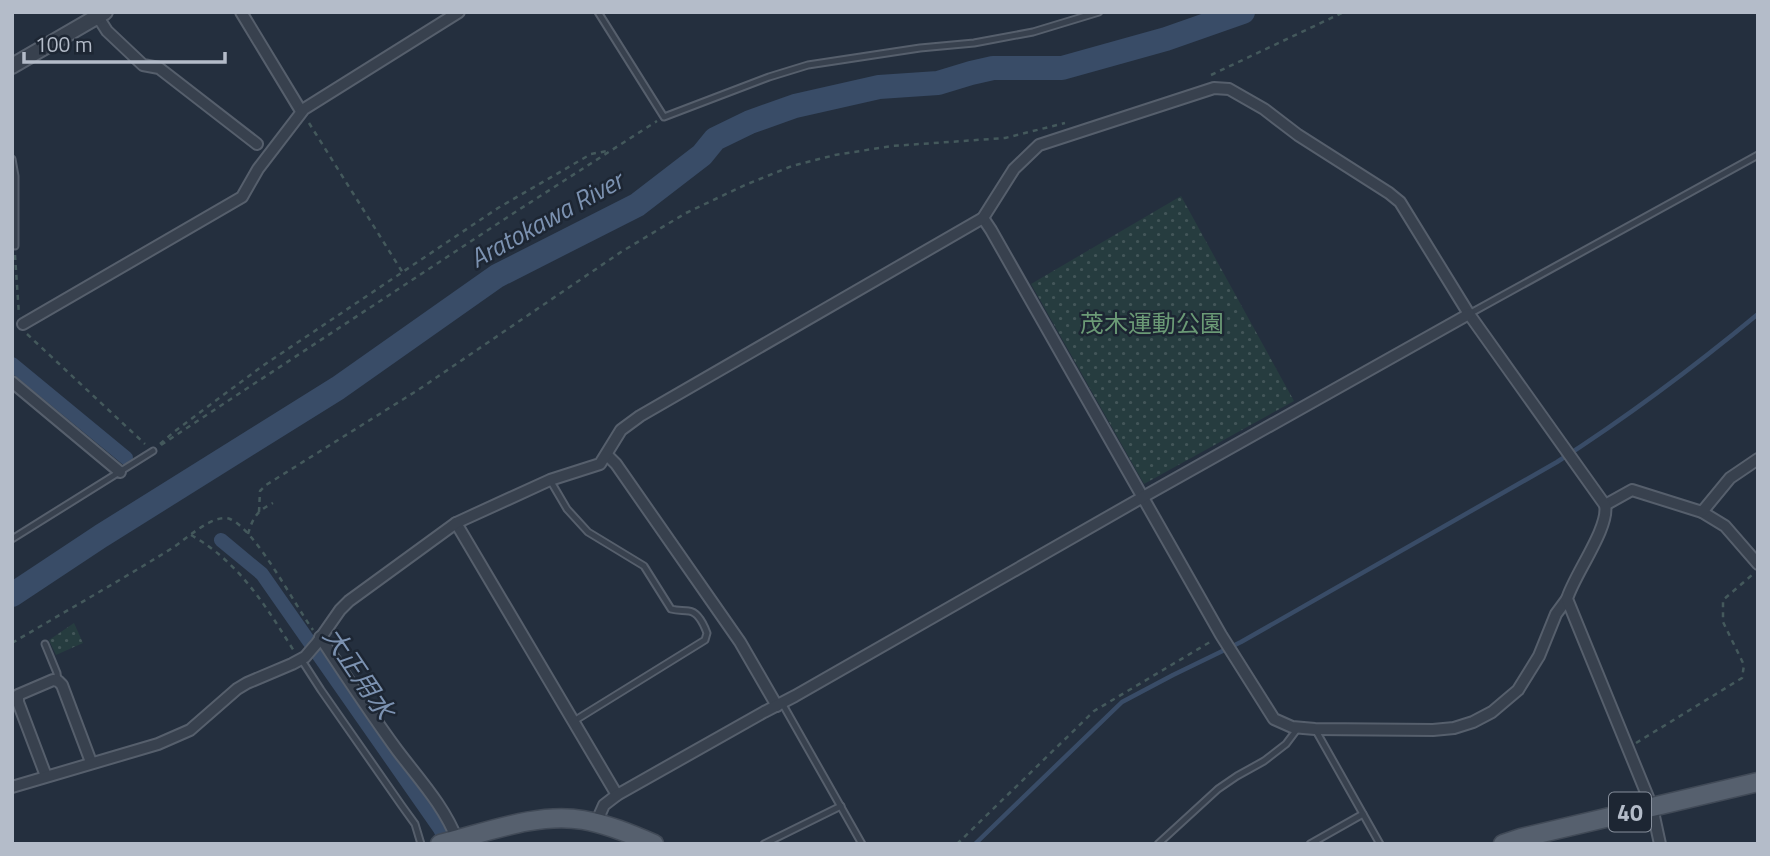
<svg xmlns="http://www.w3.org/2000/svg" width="1770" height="856" font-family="'Titillium Web','Noto Sans JP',sans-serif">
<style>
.park{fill:url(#park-dots)}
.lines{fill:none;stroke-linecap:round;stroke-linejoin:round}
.stream{stroke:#394c67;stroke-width:4.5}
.canal{stroke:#394c67;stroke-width:14}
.river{stroke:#394c67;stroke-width:24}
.service-casing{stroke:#565f6c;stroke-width:9}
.minor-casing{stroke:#565f6c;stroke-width:14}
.tertiary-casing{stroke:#565f6c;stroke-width:18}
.primary-casing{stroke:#414a57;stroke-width:21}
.path{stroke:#44595c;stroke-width:2.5;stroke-dasharray:5 5;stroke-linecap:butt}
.service{stroke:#38414e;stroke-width:5}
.minor{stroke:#38414e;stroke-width:10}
.tertiary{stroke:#38414e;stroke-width:14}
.primary{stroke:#56606e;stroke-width:18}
.labels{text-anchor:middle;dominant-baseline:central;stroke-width:5;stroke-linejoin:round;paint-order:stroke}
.shield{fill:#1d2633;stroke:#878f9c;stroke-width:2}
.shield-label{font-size:23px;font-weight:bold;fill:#b4bcc9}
.park-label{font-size:24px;fill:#6b9a76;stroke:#1d2633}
.water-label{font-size:26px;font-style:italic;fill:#7c92b1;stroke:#1d2633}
</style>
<defs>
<pattern id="park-dots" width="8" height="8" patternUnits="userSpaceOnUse" patternTransform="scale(1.75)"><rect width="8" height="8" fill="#263c3f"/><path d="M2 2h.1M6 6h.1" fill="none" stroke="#435659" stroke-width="1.8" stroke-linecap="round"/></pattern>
</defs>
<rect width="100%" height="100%" fill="#242f3e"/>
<g class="park">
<polygon points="1181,196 1294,401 1144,484 1031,284"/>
<polygon points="74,623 83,643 56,655 49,640"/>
</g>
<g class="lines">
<path class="stream" d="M975,844l147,-142 51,-27 68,-33 316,-180c70,-45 137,-95 201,-148"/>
<g class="canal">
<polyline points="12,364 126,458"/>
<polyline points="221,540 262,574 440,829 447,844"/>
</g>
<polyline class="river" points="12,595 101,536 338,388 497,276 637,205 702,155 715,139 750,122 795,106 879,87 938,83 971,73 993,68 1062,68 1166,39 1243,12"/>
<defs>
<g id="service">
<polyline points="598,12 664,117 769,77 808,65 920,48 974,43 1033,32 1099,12"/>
<polyline points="12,159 15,176 15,246"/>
<polyline points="1469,314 1758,155"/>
<path d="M550,480l17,29 21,23 56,34 27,43c7,2 12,1 18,2 9,1 15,14 18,22l-2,7 -131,81"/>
<polyline points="12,539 153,451"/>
<polyline points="45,644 57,673 58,681"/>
<polyline points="301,659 321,690 402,806 415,824 421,844"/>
<polyline points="782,703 862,844"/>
<polyline points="1315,729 1380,844"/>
<polyline points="764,844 841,806"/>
<polyline points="1158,844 1218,789 1237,776 1264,761 1286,744 1298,728"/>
<polyline points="1310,844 1363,814"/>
</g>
<g id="minor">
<polyline points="241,12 301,111"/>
<polyline points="98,17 107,31 143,65 159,68 257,144"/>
<polyline points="983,218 991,230 1221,635 1274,719 1292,727 1315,729 1433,730 1454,728 1473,722 1492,712 1518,690 1539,656 1556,614 1567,599"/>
<polyline points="23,324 242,197 258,169 304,109 459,12"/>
<polyline points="12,382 120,472"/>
<polyline points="607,455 616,464 740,642 777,706"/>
<polyline points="1605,505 1632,490 1702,512 1725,526 1758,564"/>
<polyline points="1702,512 1730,478 1758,459"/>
<polyline points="456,523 617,795"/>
<path d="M320,637c25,38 50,76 77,113 21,28 48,57 60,90"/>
<polyline points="46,776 18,702 18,695 53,680 58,681 62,685 91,762"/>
<path d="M12,787l146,-43 32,-14 47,-41 10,-6 45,-19 13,-7 12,-14 23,-33 9,-9 107,-78 94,-43 50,-16 21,-34 19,-14 343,-198 31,-49 25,-24 175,-57 15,1 35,20 34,26 91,58 11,9 69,112 136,191c5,22 -31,70 -38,94l85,208 8,37"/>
<polyline points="596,823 604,805 617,795 764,712 795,696 1143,497 1469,314"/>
</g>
<polyline id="tertiary" points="12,66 105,12"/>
<g id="primary">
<path d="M440,844c45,-11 97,-32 143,-24 24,4 48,14 71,24"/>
<polyline points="1503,844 1521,838 1758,782"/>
</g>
</defs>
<use href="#service" class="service-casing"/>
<use href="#minor" class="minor-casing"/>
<use href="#tertiary" class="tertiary-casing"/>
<use href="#primary" class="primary-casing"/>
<g class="path">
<polyline points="1211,75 1344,12"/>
<polyline points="309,123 403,273"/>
<polyline points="15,255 19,315"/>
<polyline points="27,334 145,444"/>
<polyline points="160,444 175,431 261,367 498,208 591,154 607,151"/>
<polyline points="161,445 520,209 657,121"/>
<polyline points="259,512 260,491 266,485 418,390 621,252 686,213 745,185 792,166 835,155 892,146 1005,138 1065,123"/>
<path d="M248,534c5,-17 9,-23 25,-31"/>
<path d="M191,535c49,28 74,70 103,116"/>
<path d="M12,643c54,-32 109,-63 162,-96 13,-9 40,-34 56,-28 26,11 64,85 83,111"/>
<polyline points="1636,743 1742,678 1744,665 1723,622 1723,600 1752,575"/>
<polyline points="957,844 1094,711 1210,642"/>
</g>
<use href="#service" class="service"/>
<use href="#minor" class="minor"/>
<use href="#tertiary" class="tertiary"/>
<use href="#primary" class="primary"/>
</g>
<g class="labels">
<rect class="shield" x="1609" y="792.5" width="42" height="39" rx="5"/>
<g class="shield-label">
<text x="1630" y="812">40</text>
</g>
<g class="park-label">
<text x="1152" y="323">茂木運動公園</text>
</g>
<g class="water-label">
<text transform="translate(546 219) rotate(-29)">Aratokawa River</text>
<text transform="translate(359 673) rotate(56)">大正用水</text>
</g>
</g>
<rect width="1770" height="856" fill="none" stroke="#b4bcc9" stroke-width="28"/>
<path d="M24 52v10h201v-10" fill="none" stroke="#b4bcc9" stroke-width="3.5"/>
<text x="35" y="52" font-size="21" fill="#b4bcc9" stroke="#1d2633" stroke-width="5" paint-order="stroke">100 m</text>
</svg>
